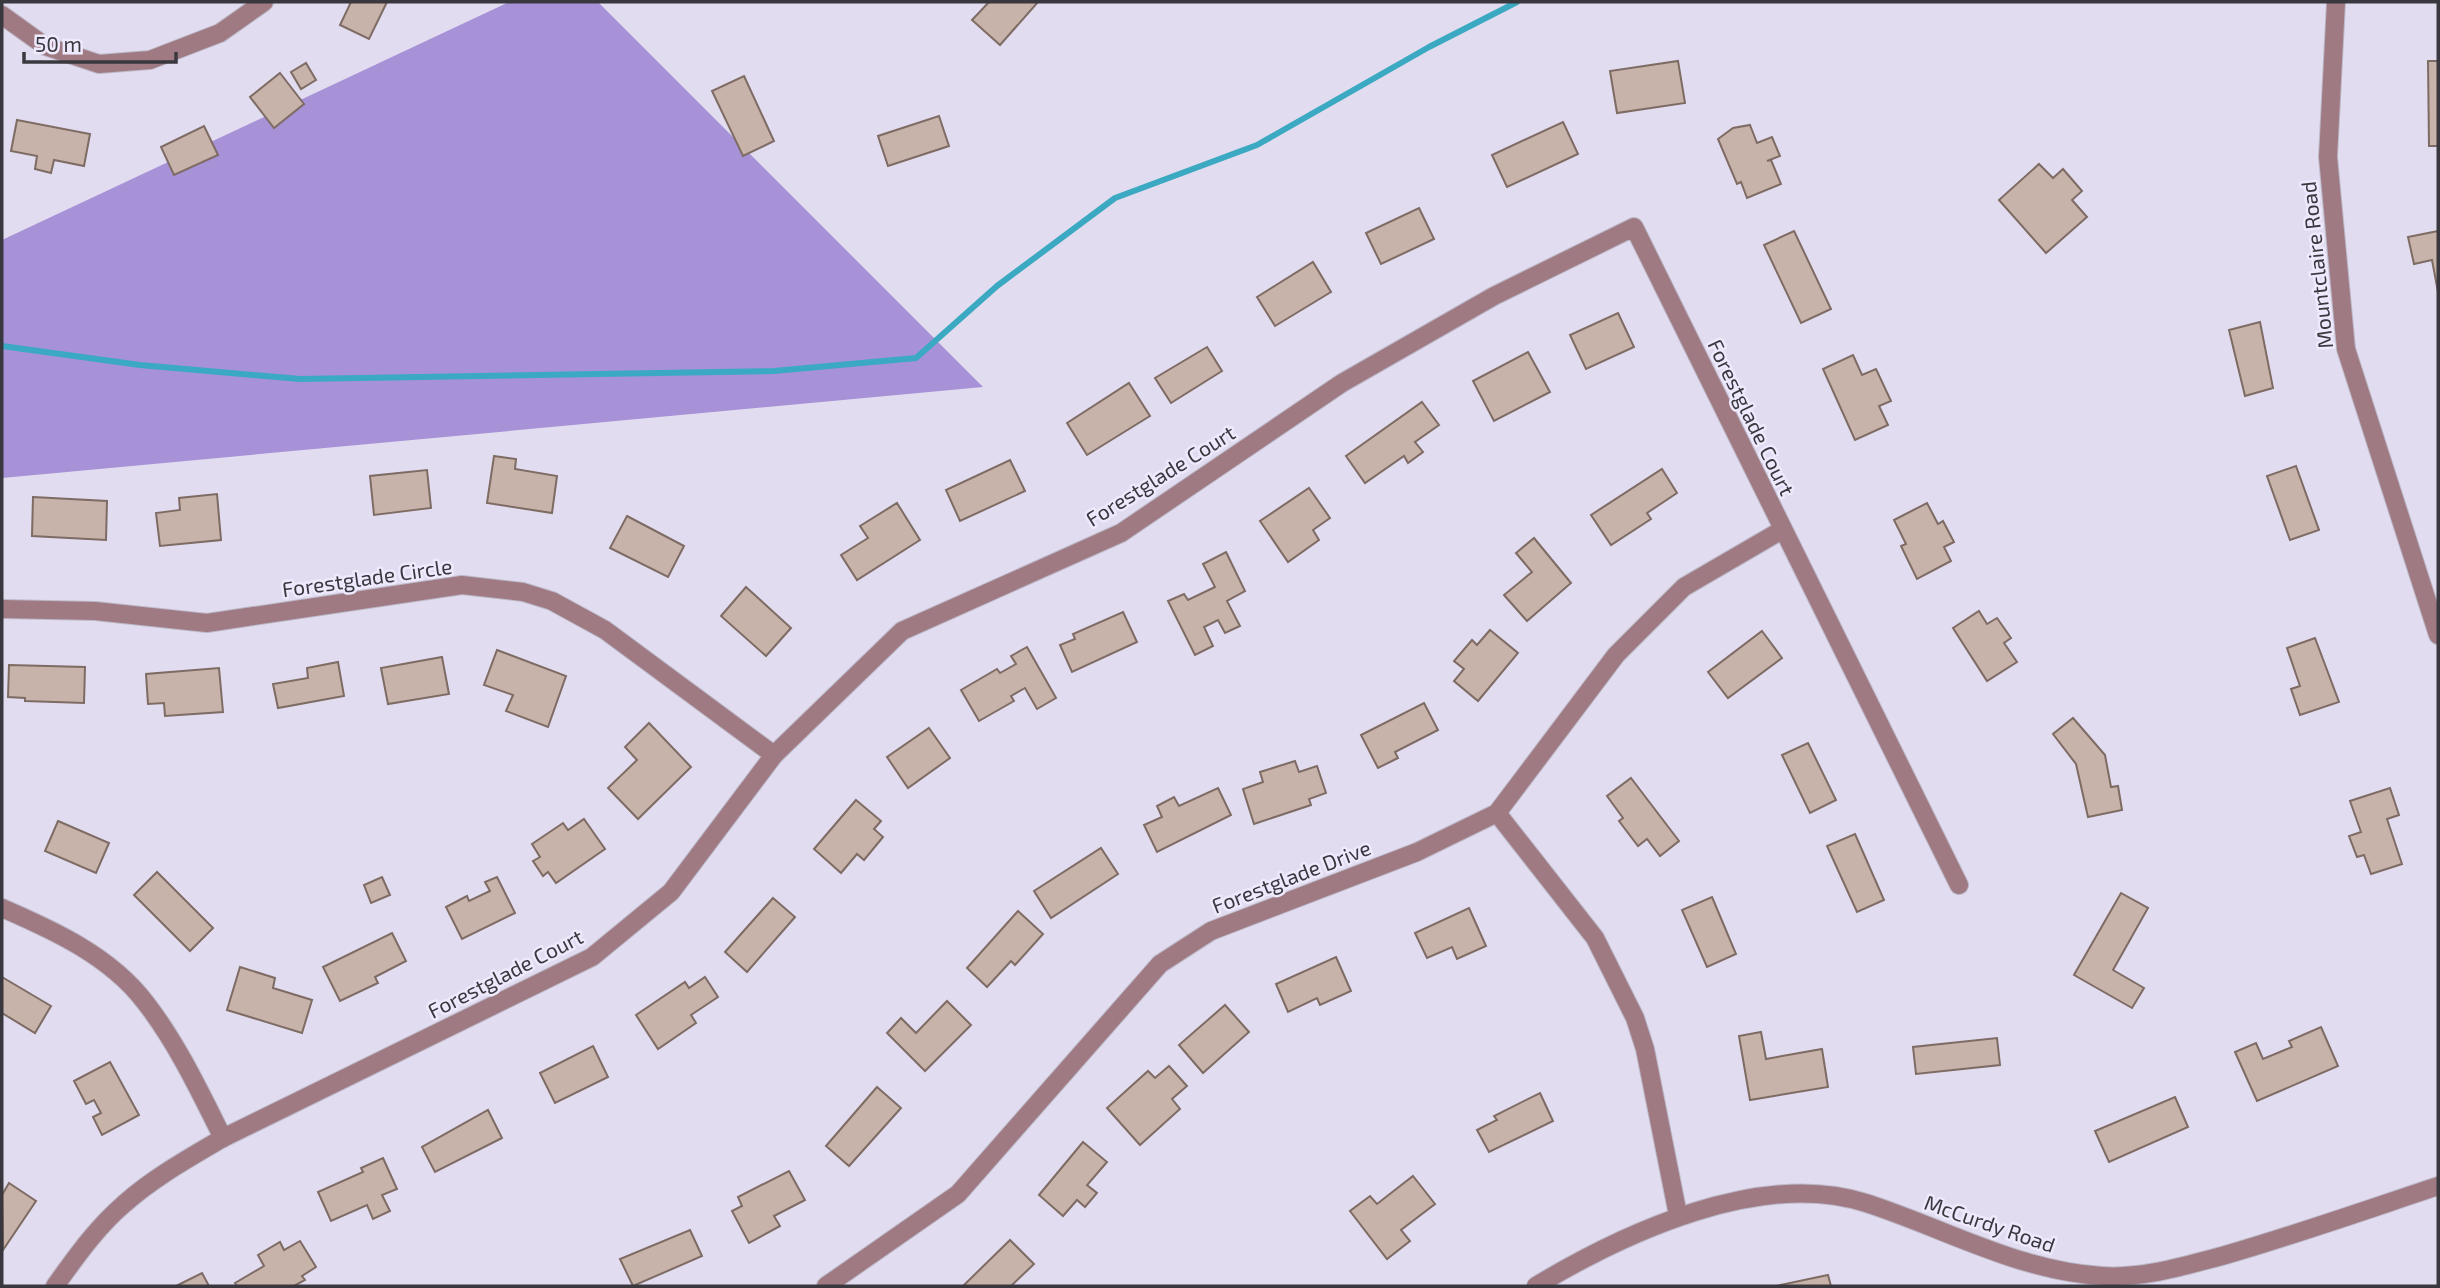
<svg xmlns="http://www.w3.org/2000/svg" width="2440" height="1288" font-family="'Exo 2',sans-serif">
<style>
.forest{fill:#a791d7}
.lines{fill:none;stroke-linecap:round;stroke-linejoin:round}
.stream{stroke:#3ba9c1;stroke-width:6}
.building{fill:#c7b3aa;stroke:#7e6b64;stroke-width:2}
.minor-casing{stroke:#bcb8c8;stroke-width:20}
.minor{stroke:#9f7a82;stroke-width:18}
.labels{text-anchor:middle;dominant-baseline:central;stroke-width:5;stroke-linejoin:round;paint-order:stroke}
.street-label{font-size:21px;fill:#3a383f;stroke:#eee9fd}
</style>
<rect width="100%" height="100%" fill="#e1dcef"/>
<polygon class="forest" points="509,2 598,2 983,387 2,478 2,240"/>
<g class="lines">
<polyline class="stream" points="2,346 140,365 300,379 774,371 916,358 997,286 1115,198 1257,145 1429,47 1517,2"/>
</g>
<g class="building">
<polygon points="351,2 387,2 369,39 340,25"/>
<polygon points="989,2 1038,2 1000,45 972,20"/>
<polygon points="1678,61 1685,103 1617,113 1610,71"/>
<polygon points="2428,61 2438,61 2438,146 2429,146"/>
<polygon points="306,63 316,80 301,89 291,72"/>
<polygon points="280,73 304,104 274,128 250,97"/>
<polygon points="744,76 774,141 743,156 712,91"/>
<polygon points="939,116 949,146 888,166 878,136"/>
<polygon points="17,120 90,134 84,166 54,160 51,173 35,169 37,156 11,151"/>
<polygon points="1563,122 1578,154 1507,187 1492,155"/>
<polygon points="1750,125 1757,143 1772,137 1780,156 1767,161 1771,160 1781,184 1747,198 1741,182 1737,184 1718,139 1733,128"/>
<polygon points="204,126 218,155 174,175 161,147"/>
<polygon points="2039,164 2053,178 2063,169 2082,191 2072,200 2087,217 2046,253 1999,200"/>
<polygon points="1419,208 1434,239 1381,264 1366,233"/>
<polygon points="1794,231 1831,309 1801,323 1764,245"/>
<polygon points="2438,231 2438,292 2432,260 2414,264 2408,237"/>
<polygon points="1313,262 1331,292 1275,326 1257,297"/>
<polygon points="1618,313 1634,347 1586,369 1570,335"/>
<polygon points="2260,322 2273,388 2245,396 2229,330"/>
<polygon points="1207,347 1222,371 1171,403 1155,378"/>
<polygon points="1528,352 1550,392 1494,421 1473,381"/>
<polygon points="1853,355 1862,375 1876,369 1891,401 1879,406 1888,425 1855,440 1823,369"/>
<polygon points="1129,383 1150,416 1087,455 1067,423"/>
<polygon points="1422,402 1439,425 1415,442 1423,452 1408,463 1404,456 1365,483 1346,456"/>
<polygon points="494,456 516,459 515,469 557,476 552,513 487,503"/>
<polygon points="1010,460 1025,491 960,521 946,490"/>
<polygon points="2296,466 2319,530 2290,540 2267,476"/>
<polygon points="1662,469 1677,493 1647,513 1651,519 1611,545 1591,515"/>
<polygon points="427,470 431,508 374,515 370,476"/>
<polygon points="1309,488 1330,518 1313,530 1319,540 1288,562 1260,521"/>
<polygon points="217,494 221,540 160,546 156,513 180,510 179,498"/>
<polygon points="33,497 107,501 106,540 32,536"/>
<polygon points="897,503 920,540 857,580 841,555 868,538 860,526"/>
<polygon points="1927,503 1938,524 1943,521 1954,542 1944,547 1951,561 1917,579 1901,546 1906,544 1894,520"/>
<polygon points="627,516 684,546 668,577 610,548"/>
<polygon points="1534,538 1571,583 1527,621 1504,595 1532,572 1516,553"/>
<polygon points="1226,552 1245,591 1227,601 1240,626 1225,633 1218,620 1204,627 1213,646 1195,655 1168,601 1184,594 1188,600 1215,587 1203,564"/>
<polygon points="746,587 791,628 766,656 721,616"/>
<polygon points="1979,611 1987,624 1997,618 2011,638 2004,643 2017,662 1987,681 1953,628"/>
<polygon points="1123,612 1137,642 1072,672 1060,645 1075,639 1073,634"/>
<polygon points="1490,630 1518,653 1478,701 1454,681 1464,669 1454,661 1472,640 1477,645"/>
<polygon points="1762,631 1782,658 1728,698 1708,672"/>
<polygon points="2315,638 2339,702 2300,715 2291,689 2300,686 2287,648"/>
<polygon points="1027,647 1056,698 1037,709 1025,688 1011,696 1014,701 979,721 961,690 997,669 1000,673 1016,664 1011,656"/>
<polygon points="497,650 566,676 548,727 506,711 513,695 484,685"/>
<polygon points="442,657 449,694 388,704 381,668"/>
<polygon points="338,662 344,696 278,708 273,684 308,678 307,668"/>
<polygon points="9,665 85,667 84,703 25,701 25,698 8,697"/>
<polygon points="219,668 223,712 165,716 164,703 148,704 146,674"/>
<polygon points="1424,703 1438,730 1395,752 1398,758 1378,768 1361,735"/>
<polygon points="2073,718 2105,755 2111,787 2118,786 2122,810 2088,817 2076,764 2053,734"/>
<polygon points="649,723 691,767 638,819 608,788 637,760 625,747"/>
<polygon points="929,728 950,758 908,788 887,757"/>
<polygon points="1808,743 1836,800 1810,813 1782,755"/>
<polygon points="1295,761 1299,772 1317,766 1326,793 1309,799 1311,805 1254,824 1243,789 1263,782 1260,772"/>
<polygon points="1631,778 1679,841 1660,856 1647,839 1638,846 1619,821 1623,818 1607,796"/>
<polygon points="1218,788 1231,815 1157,852 1144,825 1162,817 1157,806 1174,797 1179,806"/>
<polygon points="2390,788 2399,815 2387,819 2402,864 2371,874 2364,855 2357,857 2349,836 2361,832 2350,801"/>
<polygon points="856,800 881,821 874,829 883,837 864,860 857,854 841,873 814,849"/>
<polygon points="584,819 605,849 556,883 548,872 543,876 533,861 540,857 532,844 563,823 568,830"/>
<polygon points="58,821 109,843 96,873 45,851"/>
<polygon points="1855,834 1884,900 1857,912 1827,846"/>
<polygon points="1101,848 1118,874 1051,918 1034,891"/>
<polygon points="157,872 213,928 190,951 134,895"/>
<polygon points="382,877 390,895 371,903 364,885"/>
<polygon points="497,877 515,913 462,939 446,907 467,896 469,901 490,891 485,882"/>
<polygon points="2121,893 2148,908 2113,970 2144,988 2132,1008 2074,975"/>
<polygon points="1712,897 1736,954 1707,967 1682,910"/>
<polygon points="773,898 795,917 747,972 725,952"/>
<polygon points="1469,908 1486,946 1457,959 1452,947 1427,958 1415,933"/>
<polygon points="1018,911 1043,934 1015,965 1011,961 987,987 967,968"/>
<polygon points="392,933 406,961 375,977 378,983 340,1001 323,967"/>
<polygon points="1336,957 1351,991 1320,1005 1317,998 1288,1012 1276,984"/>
<polygon points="240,967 275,978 273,988 312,1000 302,1033 227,1010"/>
<polygon points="2,977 51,1006 35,1033 2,1013"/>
<polygon points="705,977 718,997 691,1015 696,1023 658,1049 636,1015 685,982 689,988"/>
<polygon points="947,1001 971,1025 925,1071 887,1033 901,1018 916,1033"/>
<polygon points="1225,1005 1249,1032 1203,1073 1179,1045"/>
<polygon points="2321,1027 2338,1066 2257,1101 2235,1052 2256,1043 2263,1059 2292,1047 2289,1041"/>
<polygon points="1761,1032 1766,1059 1822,1049 1828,1087 1750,1100 1739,1036"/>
<polygon points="1997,1038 2000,1065 1916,1074 1913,1047"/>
<polygon points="593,1046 608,1077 555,1103 540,1073"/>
<polygon points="110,1062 139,1115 102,1135 93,1117 101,1113 94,1100 86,1104 74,1081"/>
<polygon points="1169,1066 1187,1086 1172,1099 1180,1109 1140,1145 1107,1108 1148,1071 1155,1078"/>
<polygon points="877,1087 901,1108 849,1166 826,1146"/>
<polygon points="1540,1093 1553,1121 1489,1152 1477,1130 1497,1120 1494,1116"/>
<polygon points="2175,1097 2188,1127 2109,1162 2095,1131"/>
<polygon points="488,1110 502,1138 435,1172 422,1147"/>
<polygon points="1083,1142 1107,1162 1087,1185 1097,1193 1085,1207 1077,1200 1063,1216 1039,1195"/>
<polygon points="383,1158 397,1189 382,1195 390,1211 373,1219 367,1205 331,1221 318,1192 363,1172 361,1168"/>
<polygon points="789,1171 805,1200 774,1216 780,1226 749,1243 732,1211 742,1206 738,1197"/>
<polygon points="1413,1176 1435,1204 1401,1230 1410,1241 1387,1259 1350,1211 1370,1196 1377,1204"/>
<polygon points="9,1183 36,1201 3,1250 2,1195"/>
<polygon points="690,1230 702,1256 633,1286 620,1259"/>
<polygon points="1010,1240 1034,1264 1011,1286 963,1286"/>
<polygon points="300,1241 316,1267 302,1276 305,1280 294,1286 237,1286 235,1283 264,1266 258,1255 280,1242 284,1250"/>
<polygon points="202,1273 209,1286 176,1286"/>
<polygon points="1828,1275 1831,1286 1776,1286"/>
</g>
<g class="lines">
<defs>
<g id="minor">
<polyline points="2336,2 2328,157 2346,349 2438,635"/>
<polyline points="2,15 45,46 99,64 150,60 220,33 264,2"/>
<polyline points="2,609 95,611 207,623 462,585 523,592 552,601 605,630 774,755"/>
<polyline points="1497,813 1595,938 1635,1018 1645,1049 1678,1215"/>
<path d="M2,908c51,22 108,48 143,94 32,41 55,90 78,136"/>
<path d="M55,1286c21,-29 42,-59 69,-82 29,-26 65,-46 99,-66l369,-181 79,-65 103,-137 128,-124 219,-98 221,-150 152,-87 140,-69 325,658"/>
<polyline points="826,1286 958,1194 1160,964 1211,931 1417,852 1497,813 1616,655 1684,587 1782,530"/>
<path d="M1536,1286c88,-53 225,-117 330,-83 78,25 152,68 236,73 40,3 81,-10 120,-20 73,-21 144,-46 216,-70"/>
</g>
</defs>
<use href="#minor" class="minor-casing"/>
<use href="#minor" class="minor"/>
</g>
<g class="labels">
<g class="street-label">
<text transform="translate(2316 265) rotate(-96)">Mountclaire Road</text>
<text transform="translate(1752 417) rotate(64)">Forestglade Court</text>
<text transform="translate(1160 475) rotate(-32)">Forestglade Court</text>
<text transform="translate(367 577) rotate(-8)">Forestglade Circle</text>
<text transform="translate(1291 876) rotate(-21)">Forestglade Drive</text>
<text transform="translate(505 973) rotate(-27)">Forestglade Court</text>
<text transform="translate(1990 1223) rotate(19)">McCurdy Road</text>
</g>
</g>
<rect width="2440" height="1288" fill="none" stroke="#3a383f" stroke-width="7"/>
<path d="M24 52v10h152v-10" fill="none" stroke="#3a383f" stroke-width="3.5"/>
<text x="35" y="52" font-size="21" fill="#3a383f" stroke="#eee9fd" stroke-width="5" paint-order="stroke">50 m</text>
</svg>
